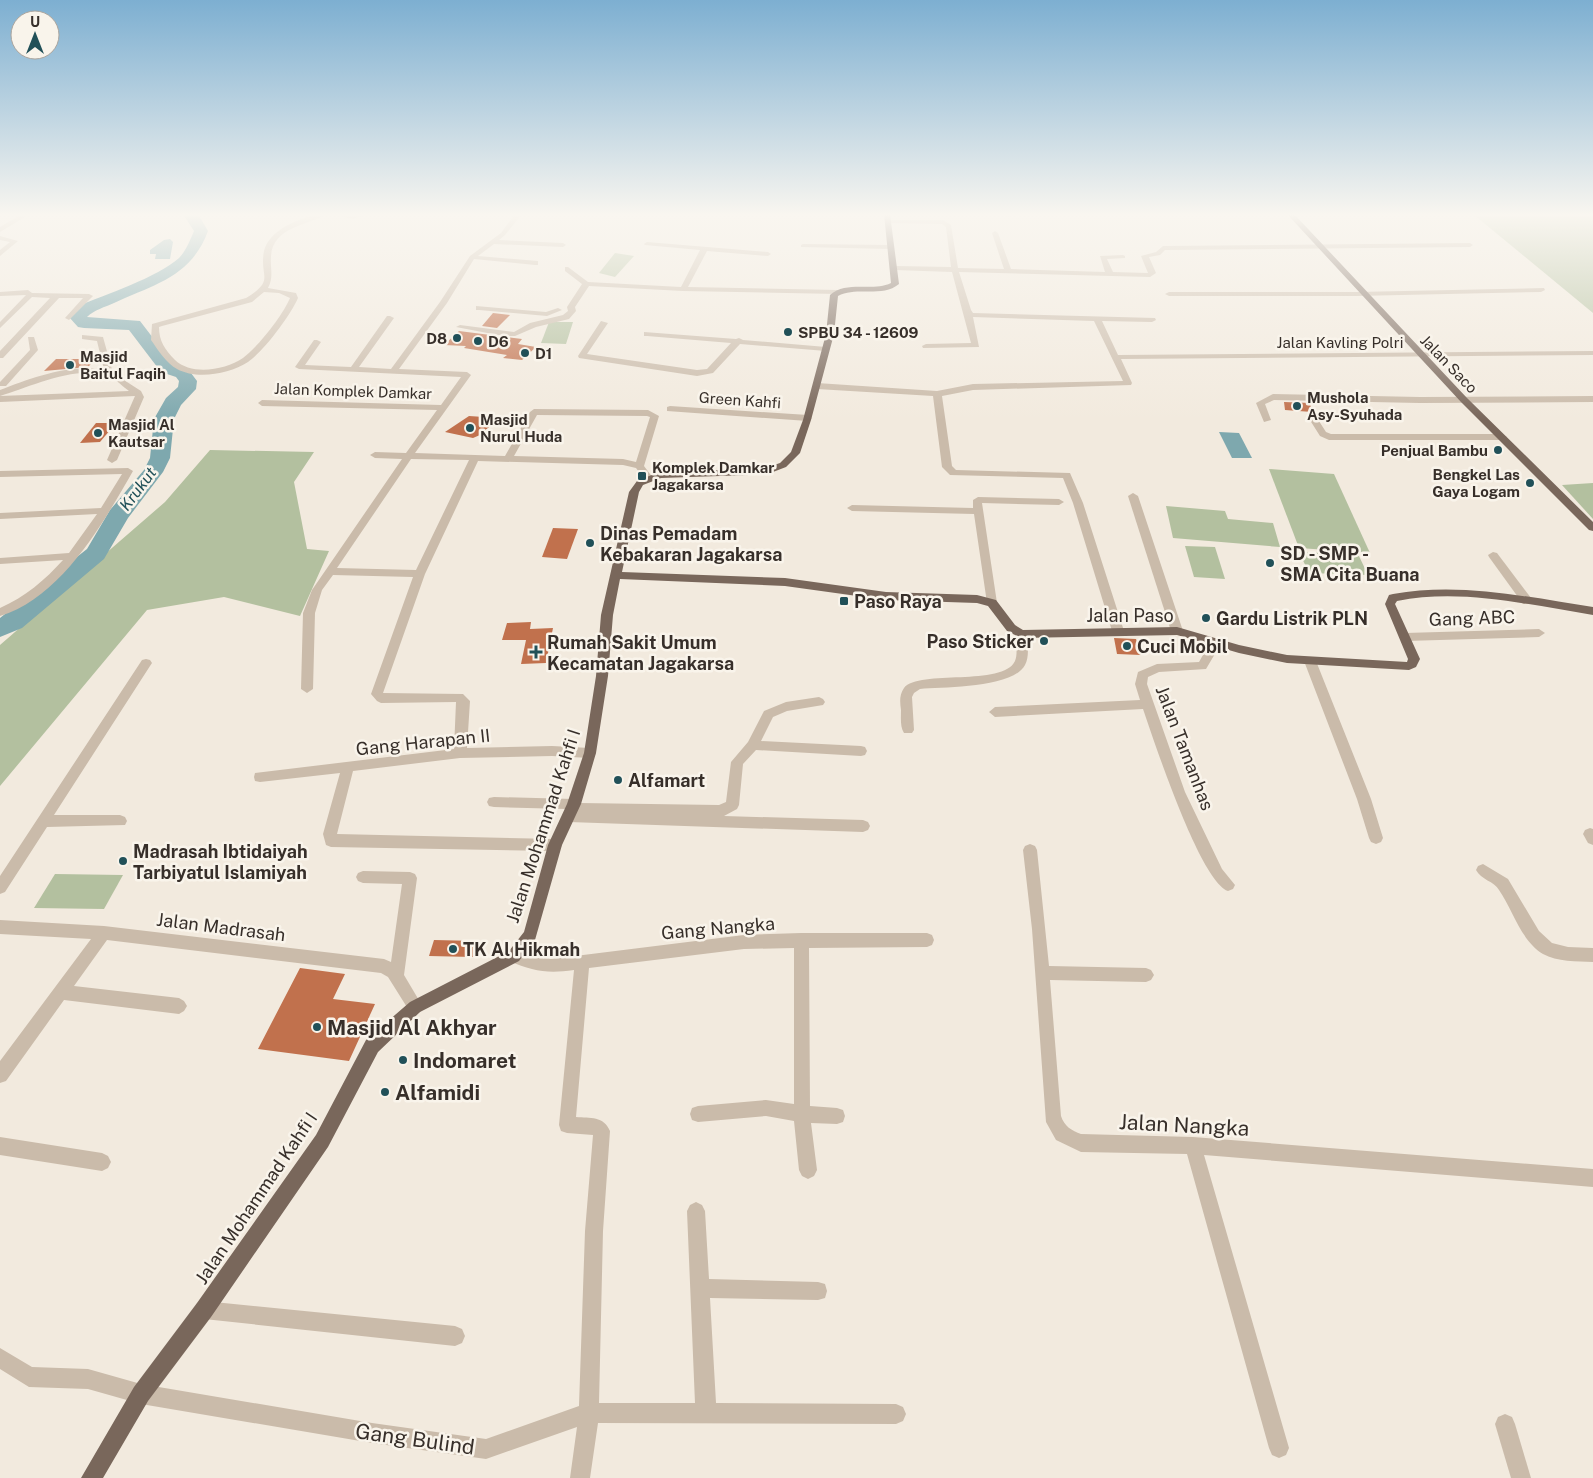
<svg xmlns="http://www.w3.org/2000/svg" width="1593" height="1478" font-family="'Public Sans',sans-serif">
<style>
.green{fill:#b3c09f}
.water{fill:#7ea8ae}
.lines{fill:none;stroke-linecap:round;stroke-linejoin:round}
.river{fill:#7ea8ae;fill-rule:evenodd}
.building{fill:#c1714d}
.minor{fill:#cabbaa;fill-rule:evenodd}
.major{fill:#79675b;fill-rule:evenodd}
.poi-dot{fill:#215058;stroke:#f9f4eb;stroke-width:2}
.labels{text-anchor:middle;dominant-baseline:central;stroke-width:5;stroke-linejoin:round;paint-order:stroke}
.far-poi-label{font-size:15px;font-weight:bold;fill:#372f2a;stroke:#f9f4eb;text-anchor:start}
.far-street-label{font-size:15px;fill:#372f2a;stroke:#f9f4eb}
.far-water-label{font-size:16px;font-style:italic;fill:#215058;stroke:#f9f4eb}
.poi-label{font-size:18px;font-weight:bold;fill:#372f2a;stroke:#f9f4eb;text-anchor:start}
.street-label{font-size:18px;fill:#372f2a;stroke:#f9f4eb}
.near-poi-label{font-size:21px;font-weight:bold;fill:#372f2a;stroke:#f9f4eb;text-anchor:start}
.near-street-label{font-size:21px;fill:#372f2a;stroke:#f9f4eb}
</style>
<rect width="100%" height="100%" fill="#f2eade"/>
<g class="green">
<polygon points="1473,214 1593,214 1593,313"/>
<polygon points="615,253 634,256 615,277 599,273"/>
<polygon points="549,322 573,322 566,344 541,343"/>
<polygon points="210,450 314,452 294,482 307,549 329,551 300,616 224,597 147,610 0,786 0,645 165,502"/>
<polygon points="1269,469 1334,474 1370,553 1299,548"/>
<polygon points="1593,483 1593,519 1562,485"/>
<polygon points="1166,506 1225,511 1228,519 1273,523 1280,547 1173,538"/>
<polygon points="1185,546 1215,547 1225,579 1194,577"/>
<polygon points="1299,552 1358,554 1368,575 1309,573"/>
<polygon points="55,874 123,875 104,909 34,908"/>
</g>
<g class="water">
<polygon points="164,240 170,239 173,242 170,259 155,259 156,254 150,254 150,250"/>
<polygon points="1219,432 1239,433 1252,458 1232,458"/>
</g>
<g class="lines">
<path class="river" d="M183,214h15l10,17c-17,46 -53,53 -94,72 -9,4 -20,7 -27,14l53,4 33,43 15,5 9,12 -1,8 -15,16 -7,14 -4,39 -7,14 -35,46 -24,41 -82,69 -22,9v-19l87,-69 23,-39 34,-40 6,-12 4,-39 12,-21 12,-11 1,-6 -3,-4 -15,-5 -32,-42 -45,-2 -6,-1 -9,-10 9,-11c27,-11 80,-29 101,-48 7,-7 11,-18 15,-27z"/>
</g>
<g class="building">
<polygon points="493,313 510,315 497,328 482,326"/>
<polygon points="459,331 522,339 518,344 536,347 522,360 503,358 507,355 464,348 466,346 444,345"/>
<polygon points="56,359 96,359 88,367 44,371"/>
<polygon points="1284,402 1310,403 1312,412 1285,410"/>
<polygon points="469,416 484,417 496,421 480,435 473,438 445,432"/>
<polygon points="96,423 116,423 100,442 80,443"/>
<polygon points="553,528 578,529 567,559 542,557"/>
<polygon points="531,622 530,629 553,628 546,663 521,664 526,640 502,640 507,623"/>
<polygon points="1114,638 1136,639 1141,655 1117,654"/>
<polygon points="434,940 478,941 473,957 429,956"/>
<polygon points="300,968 345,974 333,999 375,1004 349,1061 258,1049"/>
</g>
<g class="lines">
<g class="minor">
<polygon points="22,214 30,214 0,232 0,227"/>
<path d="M317,214h11c-20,11 -56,13 -57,43 -1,11 3,20 -3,31l28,5 2,5c-8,18 -34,53 -50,64 -19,12 -51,18 -71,7 -11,-6 -19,-19 -26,-29l1,-16 94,-26c30,-18 13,-21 18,-47 6,-22 33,-31 53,-37zM264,292l15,1 11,5c-7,17 -32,49 -47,60 -18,12 -51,18 -68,2 -10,-10 -16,-19 -16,-33l3,-1 90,-24z"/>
<polygon points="330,214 368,214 353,219"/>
<path d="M515,214h7l-17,21 -6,5 64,3 3,2 -3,2 -69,-3 -16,12 60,5v4h-3l-61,-6 -27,44 -48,66 68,3 4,3 -56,78 90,3 25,-44 4,-3 114,1 11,6 -15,50 9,12 -2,2h-6l-9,-12 -13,-3 -145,-4 -53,113 -42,119 80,1 7,7 -3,47 85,-2 38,2 4,1 2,4 -2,4 -4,1 -38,-2 -92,2 -107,13 -16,63 218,5 5,2 2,4 -2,4 -5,2 -224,-4 -5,-2 -3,-11 17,-61 -80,9 -5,-1 -1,-4 1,-4 199,-24 2,-47 -75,1 -4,-2 -6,-7 42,-117 -80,-2 -11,15 -7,23 -2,76 -6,4 -6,-4 2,-76 9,-23 90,-131 -27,-1 -5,-3 5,-3 31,1 31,-43 -175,-4 -4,-3 4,-3 179,5 20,-28 -162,-8 -4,-2 19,-27h3l4,2 -16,23 46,2 36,-51h3l4,2 -35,49 32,2 49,-67 30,-46 31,-23zM537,415l110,1 3,1 -14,45 -13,-3 -109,-3zM411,459l58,1 -53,110 -79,-2z"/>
<polygon points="1005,214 1011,214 1011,215 1008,217"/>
<polygon points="888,220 943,220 951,225 958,268 1004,269 992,233 995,231 998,233 1011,269 1105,272 1100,256 1123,255 1125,256 1125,258 1107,259 1113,272 1148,273 1141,256 1156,252 1163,246 1470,243 1473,245 1470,247 1165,250 1160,255 1149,257 1156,273 1150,277 959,272 971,310 973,313 1155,318 1156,320 1152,322 1102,321 1118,355 1593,351 1593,355 1121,359 1132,383 1131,385 973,390 942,396 952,466 956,470 1070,473 1083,503 1124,631 1118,635 1112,631 1073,503 1063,478 950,475 942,467 933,396 817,389 813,386 817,383 937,391 973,384 1123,381 1094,321 973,317 979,347 923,348 922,346 926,344 971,343 952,272 895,270 891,268 895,266 951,267 946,227 942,224 886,223 886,221"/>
<polygon points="0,236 18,241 0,256 0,250 10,242 0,240"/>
<polygon points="647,242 768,252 771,254 768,256 707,251 688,287 838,290 842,292 838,294 683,291 589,286 575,307 576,311 569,319 536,327 515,336 503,336 456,327 460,325 514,332 530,323 563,315 568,311 567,307 582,284 565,271 565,267 568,267 588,282 681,287 700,250 645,245 644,244"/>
<polygon points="803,244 891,245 894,247 891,249 801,247 801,245"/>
<polygon points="1544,288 1545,290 1541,292 1356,296 1169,296 1165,294 1169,292 1356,292"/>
<polygon points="28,290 32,293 89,294 93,296 69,320 65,318 83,298 59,298 3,358 0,358 0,351 50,298 32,297 0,328 0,322 26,295 0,296 0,292"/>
<polygon points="476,306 546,312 558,308 562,310 547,316 479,310 476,310"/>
<polygon points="601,321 608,323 587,354 697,370 707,369 731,343 647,336 644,336 644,332 736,339 739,338 743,340 826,347 830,349 826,351 740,344 713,373 697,376 579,358 578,356"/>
<path d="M82,335l21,2 10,36 28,18 3,6 -27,63 -5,3 -5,-3 28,-64 -135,6v-6l129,-5c-7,-5 -12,-11 -19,-14 -31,-14 -80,10 -110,19v-6c31,-12 71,-27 104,-20l-7,-29 -15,-2z"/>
<polygon points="28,337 34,337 38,350 6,386 0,386 0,382 30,350"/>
<polygon points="1273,394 1420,397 1593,396 1593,402 1420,403 1274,400 1265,404 1271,420 1264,422 1256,403"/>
<polygon points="670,406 808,415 812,418 808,421 667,411 667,407"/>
<polygon points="1312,414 1315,415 1326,432 1331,434 1502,434 1507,437 1502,440 1329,440 1320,436 1308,417"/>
<path d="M128,468l5,3c-29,51 -72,127 -133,145v-8c25,-11 45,-28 63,-48l-63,4v-6l69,-5 28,-39 -97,5v-6l101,-5 21,-34 -122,3v-6z"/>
<polygon points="1133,493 1138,496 1183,631 1181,634 1177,635 1171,631 1128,496"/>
<polygon points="978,497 1059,499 1064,502 1059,505 982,503 997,603 992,607 987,603 974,514 852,511 847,508 852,505 973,508 973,500"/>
<polygon points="1493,552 1497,553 1531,598 1532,601 1531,604 1523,604 1489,557 1488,555"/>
<polygon points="1539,629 1545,633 1539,637 1405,641 1399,637 1405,633"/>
<path d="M1021,630l6,4c0,10 3,22 -2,31 -12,23 -81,22 -105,24l-6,4 -2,4 2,33 -2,3h-8c-4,-6 -3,-15 -3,-23 -1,-7 -2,-15 3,-22 15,-19 99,-1 111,-27 3,-7 1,-19 0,-27z"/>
<path d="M1216,638l6,4 -16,27 -47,3 -11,5 -1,7 38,108 37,77 13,16 -2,4 -5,2c-28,-10 -74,-150 -85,-182l-148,8 -6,-5 6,-5 145,-7 -5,-16 3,-12 19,-8 42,-2 13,-23z"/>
<polygon points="1310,657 1316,661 1371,799 1383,838 1381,842 1376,844 1371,842 1369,838 1357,799 1304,661"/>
<polygon points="146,659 150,660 152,663 150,666 54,815 120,815 125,817 127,821 125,825 47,827 5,892 0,894 0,876 142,660"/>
<polygon points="819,697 823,699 825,702 823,705 787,711 773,717 761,741 861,746 865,747 867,751 865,755 861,756 756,750 743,764 739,805 737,809 724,816 863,820 868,822 870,826 868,830 863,832 569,822 564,820 562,816 567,811 566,809 494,807 489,806 487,802 489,798 494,797 574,799 580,803 719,805 726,802 731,762 748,742 764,711 786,702"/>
<polygon points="1590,828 1593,829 1593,845 1588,843 1583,834 1585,830"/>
<path d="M1030,844l5,2 2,4 12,116 97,2 5,2 3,5 -3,5 -5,2 -96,-2 11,136c3,10 11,15 20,18l112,3 400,32v18l-389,-32 85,293 -3,7 -7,3 -7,-3 -3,-7 -82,-294 -106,-2 -25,-12 -10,-18 -14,-193 -9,-79 2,-4z"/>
<path d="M1483,864l25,15 31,52 13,12 16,4 25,1v14c-16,-1 -36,0 -50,-8 -22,-13 -30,-44 -44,-64 -5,-9 -18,-10 -23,-20l2,-4z"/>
<polygon points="363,871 410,872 415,874 417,878 404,975 423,1007 420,1012 415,1015 410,1012 388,977 381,973 107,940 74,986 179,998 184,1001 187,1006 184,1011 179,1014 64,1000 6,1081 0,1083 0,1061 91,939 0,934 0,920 104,926 384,959 391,962 402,884 363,883 358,881 356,877 358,873"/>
<path d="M801,933h126l5,2 2,5 -2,5 -5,2 -118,1 1,158 27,2 6,2 2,6 -2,6 -6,2 -26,-1 6,47 -3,6 -6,3 -6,-3 -3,-6 -5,-49 -28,-5 -68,6 -6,-2 -2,-6 2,-6 6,-2 68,-6 28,4v-156l-50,1 -155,19 -13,149c14,1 28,-1 34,14l-7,100 -4,172h96l-8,-192 3,-6 6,-3 6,3 3,6 4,68 109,3 7,2 2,7 -2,7 -7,2 -108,-2 6,105 180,1 7,3 3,7 -3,7 -7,3 -298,-1 -8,55h-20l7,-51 -91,32 -114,-16 -231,-39 -53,-15 -59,-2 -29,-18v-21l32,19 56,2 53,15 231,39 114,16 93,-33 6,-175 8,-96 -26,-2 -6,-2 -2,-6 15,-155c-27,4 -41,1 -65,-9l-2,-5 2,-5 5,-2 17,7 20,3 193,-24z"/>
<polygon points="0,1137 102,1153 108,1156 111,1162 108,1168 102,1171 0,1155"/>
<polygon points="204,1301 455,1326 462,1329 465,1336 462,1343 455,1346 204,1319 197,1317 195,1310 197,1303"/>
<polygon points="1505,1414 1512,1417 1515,1424 1531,1478 1511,1478 1495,1424 1498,1417"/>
</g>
<g class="major">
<path d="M884,214h6l9,70c-17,14 -42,2 -61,12l-4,38 -23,86 -11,33 -14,14 -13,5 -24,3 -88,3 -18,7 -4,7 -17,80 163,6 101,14 91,3 19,5 19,25 8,5 154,-3 62,18 48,10 120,7 1,-3 -23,-55 4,-9 4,-1c67,-12 134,3 200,13v8c-64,-10 -131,-27 -196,-14l-2,3 25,55 -4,8 -7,3 -122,-7 -48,-10 -62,-18 -156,3 -14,-7 -19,-25 -11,-3 -91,-3 -101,-14 -165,-7 -7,36 -5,61 -12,77 -15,51 -19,41 -27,95 -16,21 -99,51 -42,40 -50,95 -117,170 -63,84 -45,77h-22l53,-91 63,-84 119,-168 50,-95 44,-38 99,-51 15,-19 24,-87 19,-41 17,-51 12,-77 5,-61 28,-123 8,-11 22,-9 90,-3 22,-3 9,-3 11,-11 12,-32 23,-86 4,-39c17,-15 42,-3 61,-12z"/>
<polygon points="1287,214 1294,214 1467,398 1593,522 1593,531 1589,530 1461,402"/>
</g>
</g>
<linearGradient id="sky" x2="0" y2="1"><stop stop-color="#7dafd1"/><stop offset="0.51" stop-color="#f9f6f0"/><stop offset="1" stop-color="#f9f6f0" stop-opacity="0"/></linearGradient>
<rect width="1593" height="421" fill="url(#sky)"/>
<g class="poi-dot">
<circle cx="788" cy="332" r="5"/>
<circle cx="457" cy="338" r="5"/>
<circle cx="478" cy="341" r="5"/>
<circle cx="525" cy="353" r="5"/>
<circle cx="70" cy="365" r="5"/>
<circle cx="1297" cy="406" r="5"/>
<circle cx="470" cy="428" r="5"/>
<circle cx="98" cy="433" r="5"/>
<circle cx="1498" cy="450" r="5"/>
<rect x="637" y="471" width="10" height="10" rx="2.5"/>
<circle cx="1530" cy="483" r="5"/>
<circle cx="590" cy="543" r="5"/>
<circle cx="1270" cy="563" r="5"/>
<rect x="839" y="596" width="10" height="10" rx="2.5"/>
<circle cx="1206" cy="618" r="5"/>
<circle cx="1044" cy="641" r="5"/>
<circle cx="1127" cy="646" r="5"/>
<path d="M533.5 644.5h5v5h5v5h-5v5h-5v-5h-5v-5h5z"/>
<circle cx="618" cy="780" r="5"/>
<circle cx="123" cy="861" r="5"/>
<circle cx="453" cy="949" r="5"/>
<circle cx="317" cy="1027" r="5"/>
<circle cx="403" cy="1060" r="5"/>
<circle cx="385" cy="1092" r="5"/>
</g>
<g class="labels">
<g class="far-poi-label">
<text x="798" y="332">SPBU 34 - 12609</text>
<text x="447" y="338" text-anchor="end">D8</text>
<text x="488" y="341">D6</text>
<text x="535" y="353">D1</text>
<text x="80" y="356">Masjid<tspan x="80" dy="17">Baitul Faqih</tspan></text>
<text x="1307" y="397">Mushola<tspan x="1307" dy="17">Asy-Syuhada</tspan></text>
<text x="480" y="419">Masjid<tspan x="480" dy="17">Nurul Huda</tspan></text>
<text x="108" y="424">Masjid Al<tspan x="108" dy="17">Kautsar</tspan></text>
<text x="1488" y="450" text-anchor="end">Penjual Bambu</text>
<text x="652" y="467">Komplek Damkar<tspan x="652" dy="17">Jagakarsa</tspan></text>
<text x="1520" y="474" text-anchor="end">Bengkel Las<tspan x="1520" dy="17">Gaya Logam</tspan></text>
</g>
<g class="far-street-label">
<text x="1340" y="342">Jalan Kavling Polri</text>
<text transform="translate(1449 364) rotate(46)">Jalan Saco</text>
<text transform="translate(353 391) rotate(2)">Jalan Komplek Damkar</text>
<text transform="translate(740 400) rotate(4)">Green Kahfi</text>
</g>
<g class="far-water-label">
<text transform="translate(138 489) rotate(-53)">Krukut</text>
</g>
<g class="poi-label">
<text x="600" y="533">Dinas Pemadam<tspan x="600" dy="21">Kebakaran Jagakarsa</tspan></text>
<text x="1280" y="553">SD - SMP -<tspan x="1280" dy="21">SMA Cita Buana</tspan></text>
<text x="854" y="601">Paso Raya</text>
<text x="1216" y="618">Gardu Listrik PLN</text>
<text x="1034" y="641" text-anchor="end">Paso Sticker</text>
<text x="547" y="642">Rumah Sakit Umum<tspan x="547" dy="21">Kecamatan Jagakarsa</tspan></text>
<text x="1137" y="646">Cuci Mobil</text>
<text x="628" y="780">Alfamart</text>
<text x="133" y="851">Madrasah Ibtidaiyah<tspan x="133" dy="21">Tarbiyatul Islamiyah</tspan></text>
<text x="463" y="949">TK Al Hikmah</text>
</g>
<g class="street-label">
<text x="1130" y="615">Jalan Paso</text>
<text transform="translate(1472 618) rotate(-2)">Gang ABC</text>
<text transform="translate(423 742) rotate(-6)">Gang Harapan II</text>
<text transform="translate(1185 748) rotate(69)">Jalan Tamanhas</text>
<text transform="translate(543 826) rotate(-72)">Jalan Mohammad Kahfi I</text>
<text transform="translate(221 927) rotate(7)">Jalan Madrasah</text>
<text transform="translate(718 928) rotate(-5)">Gang Nangka</text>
<text transform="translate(256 1198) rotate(-56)">Jalan Mohammad Kahfi I</text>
</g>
<g class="near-poi-label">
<text x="327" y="1027">Masjid Al Akhyar</text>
<text x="413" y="1060">Indomaret</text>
<text x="395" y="1092">Alfamidi</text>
</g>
<g class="near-street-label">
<text transform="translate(1184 1125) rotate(3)">Jalan Nangka</text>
<text transform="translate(415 1439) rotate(8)">Gang Bulind</text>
</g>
</g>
<g transform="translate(35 35)"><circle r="24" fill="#f9f4eb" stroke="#aba59e"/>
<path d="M0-4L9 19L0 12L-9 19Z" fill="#215058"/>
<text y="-8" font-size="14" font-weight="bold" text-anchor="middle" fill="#372f2a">U</text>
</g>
</svg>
